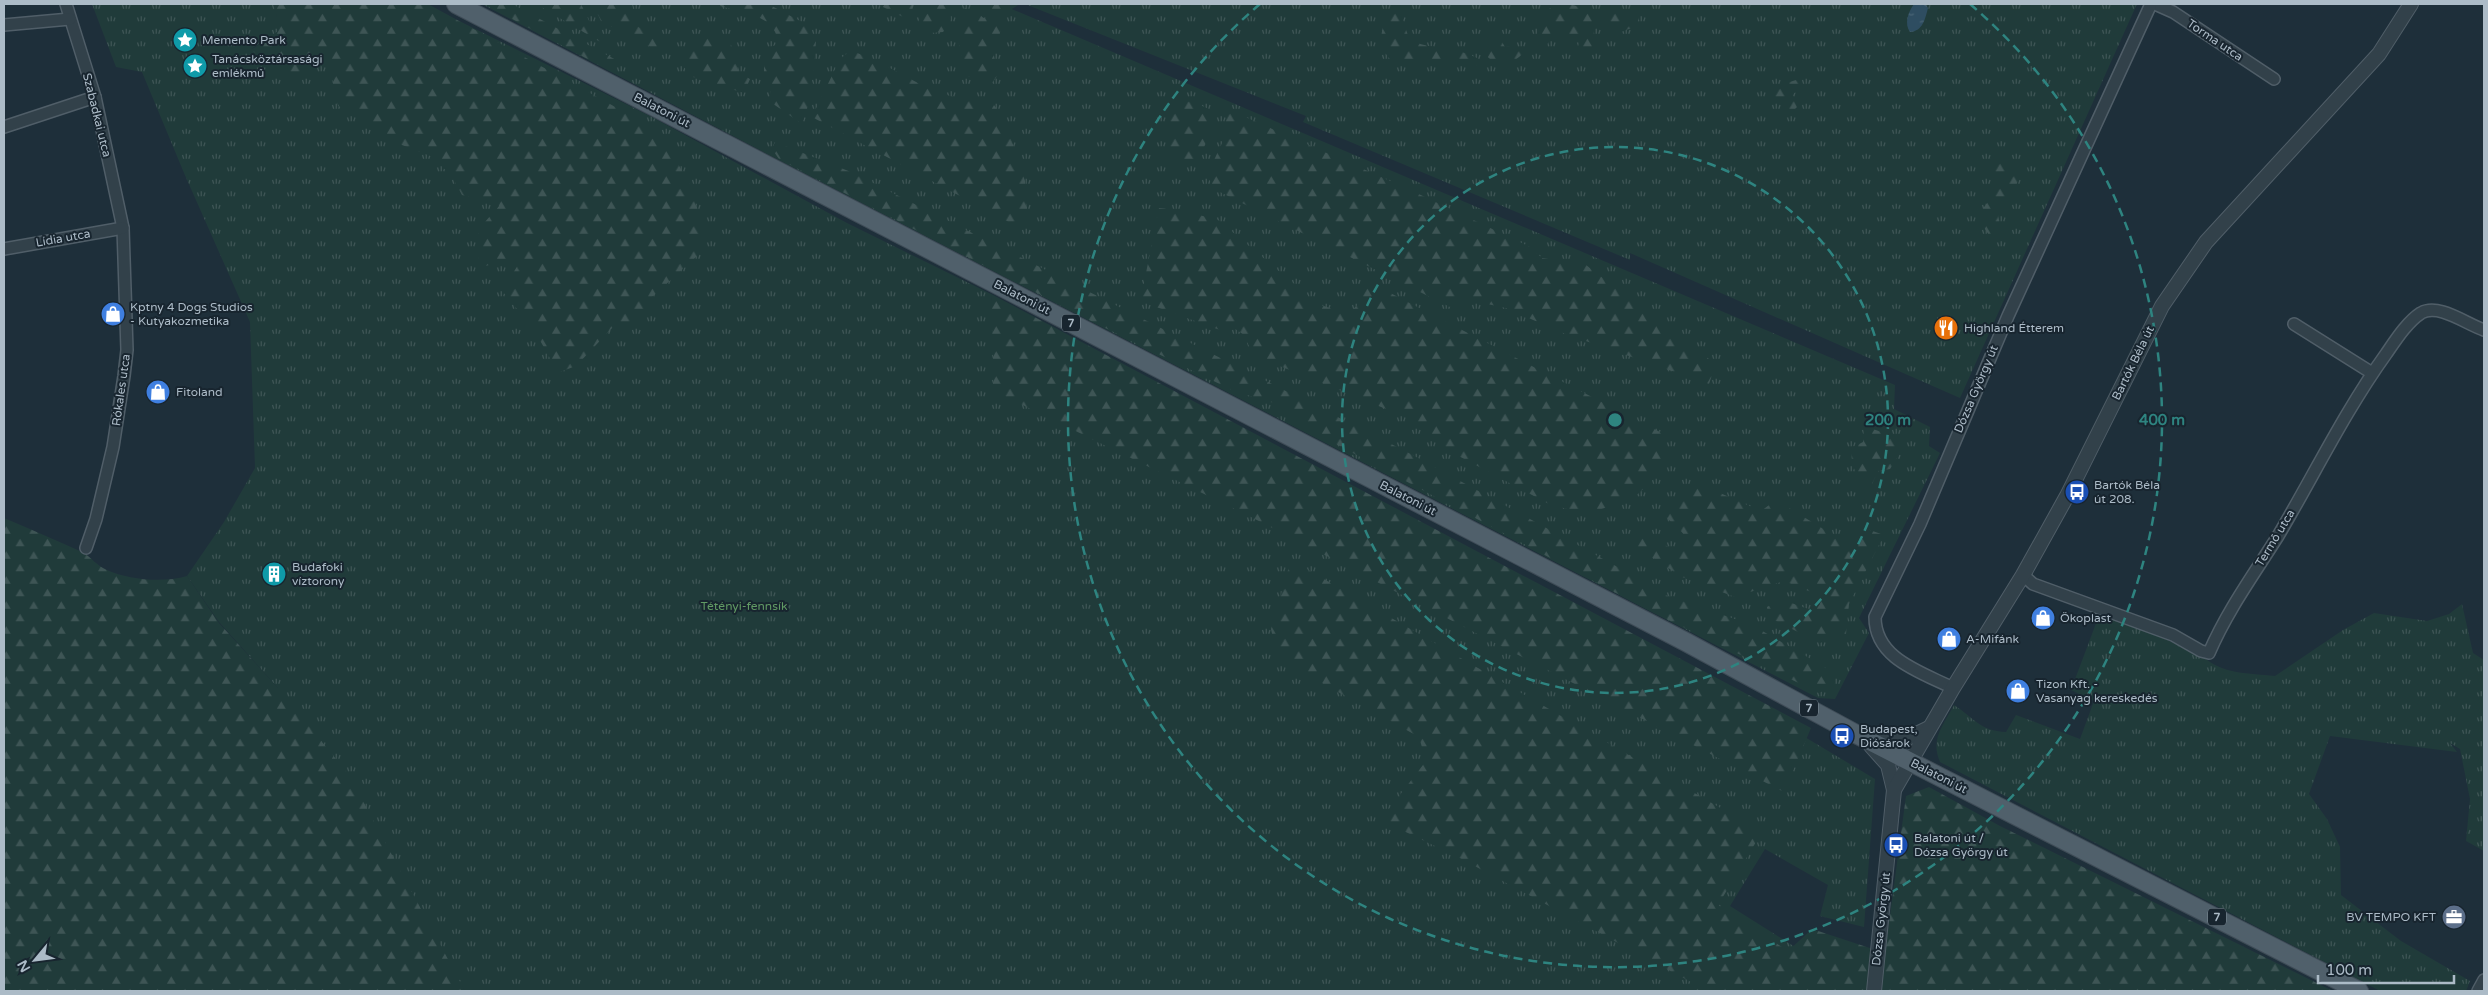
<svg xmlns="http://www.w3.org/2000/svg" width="2488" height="995" font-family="'Varela Round',sans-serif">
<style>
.grass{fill:url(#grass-tufts)}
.forest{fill:url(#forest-firs)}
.water{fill:url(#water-ripples)}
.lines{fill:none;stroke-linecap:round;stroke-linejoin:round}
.minor-casing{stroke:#505e68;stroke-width:14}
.tertiary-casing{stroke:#505e68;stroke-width:16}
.primary-casing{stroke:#3f4c57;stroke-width:20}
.minor{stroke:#32414a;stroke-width:11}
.tertiary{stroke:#32414a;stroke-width:14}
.primary{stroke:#50606b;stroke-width:18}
.ring{fill:none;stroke:#2e8480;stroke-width:2.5;stroke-dasharray:9 6}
.labels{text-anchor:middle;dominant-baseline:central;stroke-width:4;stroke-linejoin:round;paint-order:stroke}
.shield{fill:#18252f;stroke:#808e99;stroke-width:1}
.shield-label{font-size:11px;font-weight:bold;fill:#acbbc7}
.poi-label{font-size:12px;fill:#acbbc7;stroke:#18252f;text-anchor:start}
.street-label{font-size:12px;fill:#acbbc7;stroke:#18252f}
.park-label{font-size:12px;fill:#619a64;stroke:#18252f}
.centre{fill:#2e8480;stroke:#18252f;stroke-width:2.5}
.ring-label{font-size:15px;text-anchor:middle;font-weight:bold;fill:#2e8480;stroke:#18252f;stroke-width:4;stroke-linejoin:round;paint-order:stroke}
</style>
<defs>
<pattern id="grass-tufts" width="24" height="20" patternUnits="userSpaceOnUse" patternTransform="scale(1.25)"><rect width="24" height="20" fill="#203b3a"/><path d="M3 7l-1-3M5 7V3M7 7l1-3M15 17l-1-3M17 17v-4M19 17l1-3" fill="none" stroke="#3e5555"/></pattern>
<pattern id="forest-firs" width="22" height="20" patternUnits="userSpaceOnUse" patternTransform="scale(1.25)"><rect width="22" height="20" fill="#203b3a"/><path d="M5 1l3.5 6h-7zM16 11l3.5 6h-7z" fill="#3e5555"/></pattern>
<pattern id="water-ripples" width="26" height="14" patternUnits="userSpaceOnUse" patternTransform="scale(1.25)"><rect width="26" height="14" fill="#2e4d61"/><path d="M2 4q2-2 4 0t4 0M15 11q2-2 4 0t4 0" fill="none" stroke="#4a6576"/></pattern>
</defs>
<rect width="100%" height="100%" fill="#1e2f3a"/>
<g class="grass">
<polygon points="92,4 275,4 279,31 251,49 425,4 652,117 847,223 991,294 991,300 1708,679 1875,779 1864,927 1820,916 1828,885 1765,849 1730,906 1865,991 465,991 277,687 219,622 187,576 224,522 255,468 250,322 184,173 142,72 116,67"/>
<polygon points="482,4 1000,4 1895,385 1894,409 1930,427 1929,446 1940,453 1859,618 1869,633 1835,699 1818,698 769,155"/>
<polygon points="1025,4 2137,4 1960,398 1630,253 1630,260 1303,122 1306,116"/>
<path d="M2462,604l11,49 11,7v191l-18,-10 4,-42 -10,-50 -10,-6 7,9 -127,-16 -21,58 18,25 13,28 1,48 60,46 69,40 -4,10h-86l-440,-229c-10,-23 3,-36 14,-57 20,13 26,26 52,27l10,-17 64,24 14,-38 -23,-11 30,-80 101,46c22,19 46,17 73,20l68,-46 31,-17 53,8 22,-7z"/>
</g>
<g class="forest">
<path d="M275,4h153l231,127 30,52 16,49 -8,24 -45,41 -19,27 -19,2 -38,40 -19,7c-13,-31 -33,-57 -55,-82l16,-26 -8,-5 -29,7c-10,-33 -3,-37 18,-61l-6,-9 -16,2 -15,-4 -9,-17 -20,-21 -31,-12 -64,-39c-2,-18 -9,-34 -13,-52l-16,-1 -3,13 -14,13 -41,-29 27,-19z"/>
<polygon points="484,4 512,4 618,61 612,72"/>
<polygon points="536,4 581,4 592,27 601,33 602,43"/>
<polygon points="593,4 632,4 636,25 665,46 654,49 601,21"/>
<path d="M721,4h47l34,18 8,9 6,11 -6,58 -8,24 -33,-23 2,-14 -7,-12v-25l14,-6c-1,-29 -35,-31 -58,-38z"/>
<polygon points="877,4 914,4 909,20"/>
<polygon points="923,4 950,4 951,23 943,32 930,33 918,23"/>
<path d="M975,4h43v1c-17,12 -26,10 -43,-1z"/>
<path d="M1565,4c14,0 26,11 39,10 15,0 19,-6 35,3l-2,9 -16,6 -16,-8 -8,1 -3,6 -2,18 -14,5h-2l4,-15 -29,-7 -4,14 -7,-1c-6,-9 -1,-29 9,-36 5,-3 11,-4 16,-5z"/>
<polygon points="964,7 1002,28 993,49 997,76 993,82 967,76 959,68 962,55 957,37"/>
<path d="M1389,9l11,1 9,29c21,12 46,7 68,19l-1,8 -41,-6 -41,3c-19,-17 -13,-32 -5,-54z"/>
<polygon points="708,31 730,41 739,73 750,79 744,93 693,77 680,63 700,36"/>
<path d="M1493,35l6,2 6,10 11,-1 8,6c-13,17 -42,15 -40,-10z"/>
<path d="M850,51c46,12 85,55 135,47l9,7 12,18 19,58 2,28 -9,18 -206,-110 28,-58z"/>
<polygon points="1796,80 1800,83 1801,87 1792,95 1797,107 1790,114 1782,105 1774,102 1771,93 1780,85"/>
<polygon points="1171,98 1196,103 1213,111 1213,127 1197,163 1185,165 1169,159 1166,125"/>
<polygon points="1227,109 1404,187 1530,247 1542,258 1586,265 1709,359 1714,369 1709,384 1563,333 1506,308 1464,299 1450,307 1214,189 1207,175 1224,139"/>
<polygon points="775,142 851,172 1407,452 1625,571 1648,589 1752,625 1823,666 1833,674 1835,685 1819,693 1646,609 1321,436 1319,427 1274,403 1234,391 1087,319 779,159 772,149"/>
<path d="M1999,157l13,3 6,8 2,11 -22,28 1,27 -8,4 -8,-12 -4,-12c7,-11 21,-21 17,-35 -3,-8 -6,-11 -6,-20z"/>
<polygon points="1159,208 1180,210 1218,220 1318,304 1347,314 1359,304 1369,282 1662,433 1664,464 1651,482 1631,500 1585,514 1549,504 1438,445 1423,424 1253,355 1244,335 1231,326 1220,330 1148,304 1141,298"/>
<polygon points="991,294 1811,728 1784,792 1251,517 994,391"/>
<path d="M1864,426l38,13 -1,13 -11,17 -12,2 -6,13 -8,2c-9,-10 -13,-24 -13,-38l12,-6z"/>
<polygon points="1684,487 1711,489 1761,511 1776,500 1843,541 1864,528 1884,535 1849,604 1846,634 1820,643 1768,617 1767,607 1780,599 1814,611 1820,604 1811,592 1784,581 1735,597 1682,577 1632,544 1635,534 1680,551 1688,538 1667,518"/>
<path d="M4,518c26,11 52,22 78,34 9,5 15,14 25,18 22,10 56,13 80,6l32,47 58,64 72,88 116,216h-461z"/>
<polygon points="1291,560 1762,832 1718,905 1788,951 1812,929 1885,953 1906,796 1929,787 2000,826 2333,991 1685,991 1691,982 1456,856 1389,824 1383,817 1426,761 1419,737 1277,658 1271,629"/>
</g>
<path class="water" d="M1914,4h11l3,4c-3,11 -5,23 -18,24 -6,-8 -2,-20 4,-28z"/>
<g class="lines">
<defs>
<g id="minor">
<polyline points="66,4 95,97 123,228 127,350 124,376 113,447 96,519 86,548"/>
<polyline points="2155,4 2173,12 2274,79"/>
<polyline points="4,25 70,19"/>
<polyline points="4,127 95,97"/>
<polyline points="4,249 123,228"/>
<polyline points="2294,324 2372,373"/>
<path d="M2023,575l10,9 140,51 28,16 8,2c18,-42 45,-79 69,-117 36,-61 67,-125 108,-182 9,-13 21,-32 35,-41 18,-10 45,11 63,17"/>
<path d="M1953,688c-32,-16 -78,-29 -78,-71l45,-93 88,-208 143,-312"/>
<polyline points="2478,991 2484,980"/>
</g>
<g id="tertiary">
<polyline points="1866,736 1906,739 1929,728"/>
<polyline points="1871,746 1888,765 1894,790"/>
<polyline points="1874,991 1894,790 1953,688 2023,575 2067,496 2162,306 2206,242 2379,54 2411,4"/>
</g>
<polyline id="primary" points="456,4 1686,642 1856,734 2359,991"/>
</defs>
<use href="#minor" class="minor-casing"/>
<use href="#tertiary" class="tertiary-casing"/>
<use href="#primary" class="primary-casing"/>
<use href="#minor" class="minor"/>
<use href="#tertiary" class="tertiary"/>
<use href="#primary" class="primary"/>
</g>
<g class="ring">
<circle cx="1615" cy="420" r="273"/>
<path d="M1970 4A547 547 0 1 1 1260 4"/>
</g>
<defs>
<symbol id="sight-disc" viewBox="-11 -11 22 22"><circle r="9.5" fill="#0f9aa8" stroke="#18252f"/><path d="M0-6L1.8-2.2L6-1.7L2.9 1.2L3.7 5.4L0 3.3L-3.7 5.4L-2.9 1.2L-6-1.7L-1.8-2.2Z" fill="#fff"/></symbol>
<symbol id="shop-disc" viewBox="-11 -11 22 22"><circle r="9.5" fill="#3f7fe0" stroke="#18252f"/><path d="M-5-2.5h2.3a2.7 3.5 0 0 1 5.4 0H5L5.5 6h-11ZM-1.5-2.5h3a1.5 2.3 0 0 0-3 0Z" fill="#fff"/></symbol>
<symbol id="restaurant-disc" viewBox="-11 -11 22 22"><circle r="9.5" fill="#e8710a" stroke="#18252f"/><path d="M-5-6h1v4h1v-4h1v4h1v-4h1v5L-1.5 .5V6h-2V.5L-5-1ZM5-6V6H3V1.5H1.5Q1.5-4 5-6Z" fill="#fff"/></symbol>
<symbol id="bus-disc" viewBox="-11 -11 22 22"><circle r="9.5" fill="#1a4fb4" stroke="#18252f"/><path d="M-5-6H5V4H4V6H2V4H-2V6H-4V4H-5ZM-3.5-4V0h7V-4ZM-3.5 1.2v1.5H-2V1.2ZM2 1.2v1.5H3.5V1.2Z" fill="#fff"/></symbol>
<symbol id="building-disc" viewBox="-11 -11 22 22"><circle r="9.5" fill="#0f9aa8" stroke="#18252f"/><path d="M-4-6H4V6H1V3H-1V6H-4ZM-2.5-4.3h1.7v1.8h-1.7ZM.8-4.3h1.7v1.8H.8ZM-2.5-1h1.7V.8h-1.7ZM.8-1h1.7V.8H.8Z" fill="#fff"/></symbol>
<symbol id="office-disc" viewBox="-11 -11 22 22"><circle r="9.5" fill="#5c6f8a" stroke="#18252f"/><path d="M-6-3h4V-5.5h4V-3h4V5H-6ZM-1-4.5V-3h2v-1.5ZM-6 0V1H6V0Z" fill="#fff"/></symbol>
</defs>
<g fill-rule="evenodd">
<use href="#sight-disc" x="171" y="26" width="28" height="28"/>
<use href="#sight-disc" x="181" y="52" width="28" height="28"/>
<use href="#shop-disc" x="99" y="300" width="28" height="28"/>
<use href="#restaurant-disc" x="1932" y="314" width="28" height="28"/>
<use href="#shop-disc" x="144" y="378" width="28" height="28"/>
<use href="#bus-disc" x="2063" y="478" width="28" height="28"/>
<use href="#building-disc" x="260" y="560" width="28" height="28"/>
<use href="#shop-disc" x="2029" y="604" width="28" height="28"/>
<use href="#shop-disc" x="1935" y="625" width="28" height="28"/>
<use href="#shop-disc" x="2004" y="677" width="28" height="28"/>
<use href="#bus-disc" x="1828" y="722" width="28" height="28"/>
<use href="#bus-disc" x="1882" y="831" width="28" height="28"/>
<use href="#office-disc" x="2440" y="903" width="28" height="28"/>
</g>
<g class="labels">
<g class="shield">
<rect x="1062" y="314.5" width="18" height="17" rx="4"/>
<rect x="1800" y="699.5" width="18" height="17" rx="4"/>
<rect x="2208" y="908.5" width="18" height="17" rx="4"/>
</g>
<g class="shield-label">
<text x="1071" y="323">7</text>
<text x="1809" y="708">7</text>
<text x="2217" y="917">7</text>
</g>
<g class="poi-label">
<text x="202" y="40">Memento Park</text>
<text x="212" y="59">Tanácsköztársasági<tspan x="212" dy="14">emlékmű</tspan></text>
<text x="130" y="307">Kptny 4 Dogs Studios<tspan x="130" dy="14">- Kutyakozmetika</tspan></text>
<text x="1964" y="328">Highland Étterem</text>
<text x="176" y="392">Fitoland</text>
<text x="2094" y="485">Bartók Béla<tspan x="2094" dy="14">út 208.</tspan></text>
<text x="292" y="567">Budafoki<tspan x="292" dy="14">víztorony</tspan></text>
<text x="2060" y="618">Ökoplast</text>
<text x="1966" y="639">A-Mifánk</text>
<text x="2036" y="684">Tizon Kft. -<tspan x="2036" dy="14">Vasanyag kereskedés</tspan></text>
<text x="1860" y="729">Budapest,<tspan x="1860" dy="14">Diósárok</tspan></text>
<text x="1914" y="838">Balatoni út /<tspan x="1914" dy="14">Dózsa György út</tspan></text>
<text x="2436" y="917" text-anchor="end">BV TEMPO KFT</text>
</g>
<g class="street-label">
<text transform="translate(2215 40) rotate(34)">Torma utca</text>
<text transform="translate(662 110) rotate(27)">Balatoni út</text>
<text transform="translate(97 115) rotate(76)">Szabadkai utca</text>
<text transform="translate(63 238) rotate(-10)">Lídia utca</text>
<text transform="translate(1022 297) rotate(27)">Balatoni út</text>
<text transform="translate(2133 363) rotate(-64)">Bartók Béla út</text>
<text transform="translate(1976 389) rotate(-67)">Dózsa György út</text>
<text transform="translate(121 390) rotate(-82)">Rókales utca</text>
<text transform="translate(1408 498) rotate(27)">Balatoni út</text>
<text transform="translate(2275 538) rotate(-59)">Termő utca</text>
<text transform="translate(1939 776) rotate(27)">Balatoni út</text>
<text transform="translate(1881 919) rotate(-84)">Dózsa György út</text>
</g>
<g class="park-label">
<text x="744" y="606">Tétényi-fennsík</text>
</g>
</g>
<circle cx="1615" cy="420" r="8" class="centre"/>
<g class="ring-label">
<text x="1888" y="425">200 m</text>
<text x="2162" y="425">400 m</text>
</g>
<rect width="2488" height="995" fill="none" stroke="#acbbc7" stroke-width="10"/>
<g transform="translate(35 960) rotate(241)" stroke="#18252f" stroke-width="4" paint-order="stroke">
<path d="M0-4L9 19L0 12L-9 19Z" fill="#acbbc7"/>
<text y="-8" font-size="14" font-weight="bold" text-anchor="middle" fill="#acbbc7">N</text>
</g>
<path d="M2318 975v8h136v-8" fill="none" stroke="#acbbc7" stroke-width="2.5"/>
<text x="2326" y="975" font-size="15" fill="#acbbc7" stroke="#18252f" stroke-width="4" paint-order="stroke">100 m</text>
</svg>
